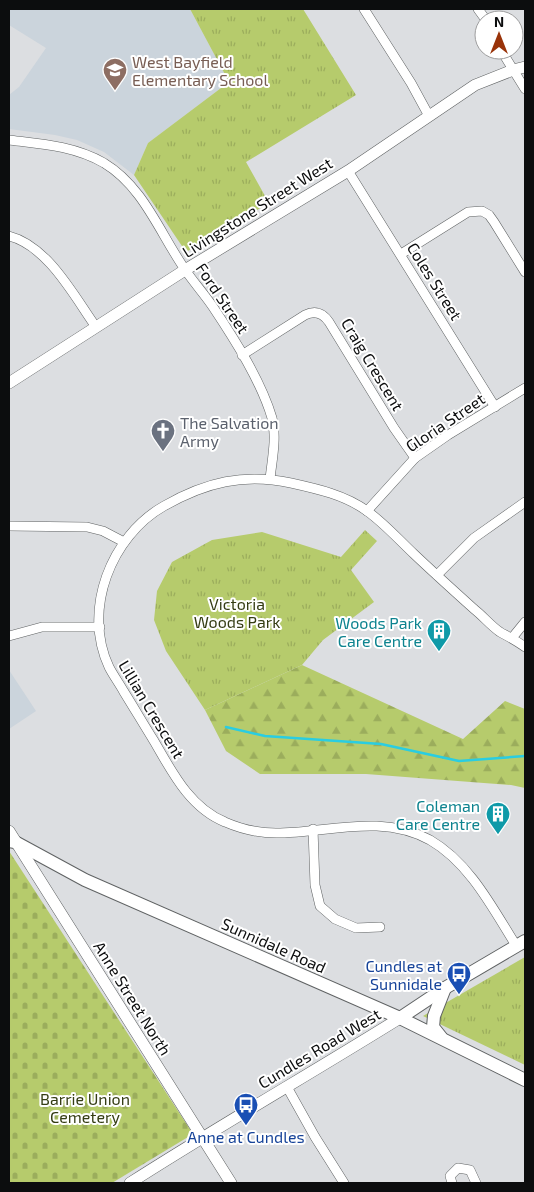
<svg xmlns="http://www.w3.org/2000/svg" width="534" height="1192" font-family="'Exo 2',sans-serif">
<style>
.built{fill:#cbd4dc}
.forest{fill:url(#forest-firs)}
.cemetery{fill:url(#cemetery-stones)}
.park{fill:url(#park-tufts)}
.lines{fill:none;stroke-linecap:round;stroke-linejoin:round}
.stream{stroke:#2acde1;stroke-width:2.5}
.minor-casing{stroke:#5f6263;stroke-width:10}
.tertiary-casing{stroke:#5f6263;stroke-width:12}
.secondary-casing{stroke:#5f6263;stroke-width:14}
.minor{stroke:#fff;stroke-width:9}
.tertiary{stroke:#fff;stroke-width:11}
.secondary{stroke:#fff;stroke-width:12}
.labels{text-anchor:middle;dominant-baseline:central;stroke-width:4;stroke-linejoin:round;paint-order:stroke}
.education-label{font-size:16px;fill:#785e54;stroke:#fff;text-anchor:start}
.street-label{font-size:16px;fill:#0c0d0e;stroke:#fff}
.worship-label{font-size:16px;fill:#5b616d;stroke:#fff;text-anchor:start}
.park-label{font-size:16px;fill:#353d14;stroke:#fff}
.culture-label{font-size:16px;fill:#0d838f;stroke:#fff;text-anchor:end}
.transit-label{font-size:16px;fill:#164399;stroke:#fff;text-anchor:end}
</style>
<defs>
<pattern id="forest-firs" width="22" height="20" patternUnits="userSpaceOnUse" patternTransform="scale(1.25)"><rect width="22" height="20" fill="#b6cb6c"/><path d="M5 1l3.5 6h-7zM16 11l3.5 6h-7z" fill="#9bad5c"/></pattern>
<pattern id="cemetery-stones" width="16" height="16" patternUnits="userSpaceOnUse" patternTransform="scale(1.25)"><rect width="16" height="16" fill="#b6cb6c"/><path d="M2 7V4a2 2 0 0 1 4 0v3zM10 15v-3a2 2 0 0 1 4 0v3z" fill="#9bad5c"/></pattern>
<pattern id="park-tufts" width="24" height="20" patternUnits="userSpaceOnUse" patternTransform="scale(1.25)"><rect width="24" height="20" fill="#b6cb6c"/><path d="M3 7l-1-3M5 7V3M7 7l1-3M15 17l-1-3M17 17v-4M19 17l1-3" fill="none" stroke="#9bad5c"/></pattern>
</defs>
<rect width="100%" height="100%" fill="#dcdee1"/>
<g class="built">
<polygon points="9,9 190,9 229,82 148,143 134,175 104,152 77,140 55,135 9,129 9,95 19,87 46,48 9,25"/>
<polygon points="9,670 36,711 9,729"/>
</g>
<polygon class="forest" points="302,665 463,739 505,701 525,709 525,788 511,785 366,774 260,774 226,751 205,710"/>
<polygon class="cemetery" points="9,851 193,1134 112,1183 9,1183"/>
<g class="park">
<polygon points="190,9 303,9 356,95 246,162 269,203 186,252 134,175 148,143 229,82"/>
<polygon points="365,530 377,541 351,570 374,602 323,640 302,665 205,710 166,651 154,620 157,591 172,562 212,540 262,532 341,557"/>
<polygon points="525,957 525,1065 423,1016"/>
</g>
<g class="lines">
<polyline class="stream" points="226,727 265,736 381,744 459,761 525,756"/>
<defs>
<g id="minor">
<polyline points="364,9 411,83 429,116"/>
<polyline points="478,9 486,20"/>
<polyline points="501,50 525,89"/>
<path d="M9,140c33,4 65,6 95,23 40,24 56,71 82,108 9,13 19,24 27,36 22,33 48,74 59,111 5,19 0,42 -2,61"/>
<polyline points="348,171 495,407"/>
<path d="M9,236c39,10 65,60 87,91"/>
<polyline points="401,254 468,212 482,211 489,215 494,222 525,272"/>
<path d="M242,355l63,-40c10,-5 18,-2 24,7l65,106 21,30"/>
<polyline points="367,511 415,458 448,435 525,388"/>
<polyline points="9,526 87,527 103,531 124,542"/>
<polyline points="437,575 474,538 525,502"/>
<polyline points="9,636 42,627 100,627"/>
<polyline points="512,638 525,622"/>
<polyline points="313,829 315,885 320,906 335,919 356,928 380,927"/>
<path d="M517,947c-24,-38 -47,-84 -87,-107 -50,-27 -102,-7 -154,-7 -18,0 -35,-4 -51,-11 -35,-14 -53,-50 -71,-81 -10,-16 -20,-33 -30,-49 -5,-9 -11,-17 -15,-25 -27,-57 2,-131 55,-161 42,-24 80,-33 127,-23 27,6 54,12 76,28 17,12 32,29 47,43 20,19 40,37 60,55 9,7 17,17 26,23 9,5 17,9 25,15"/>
<polyline points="287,1087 315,1137 344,1183"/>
<polyline points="452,1183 450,1176 458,1168 470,1170 476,1183"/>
</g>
<g id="tertiary">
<polyline points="9,383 185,270 348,171 475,85 513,70 525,67"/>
<polyline points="9,831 231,1183"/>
<path d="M130,1183c89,-57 180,-109 270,-165"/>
</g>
<g id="secondary">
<polyline points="9,841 15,842 85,880 400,1018 525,1080"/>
<polyline points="400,1018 445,988 525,941"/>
<polyline points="441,1037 433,1027 434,1016 445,988"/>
</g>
</defs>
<use href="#minor" class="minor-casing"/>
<use href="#tertiary" class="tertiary-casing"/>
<use href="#secondary" class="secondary-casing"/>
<use href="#minor" class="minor"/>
<use href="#tertiary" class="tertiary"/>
<use href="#secondary" class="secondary"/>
</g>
<defs>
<symbol id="school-pin" viewBox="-11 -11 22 30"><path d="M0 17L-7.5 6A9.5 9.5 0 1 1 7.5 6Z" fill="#8d6e63" stroke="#fff"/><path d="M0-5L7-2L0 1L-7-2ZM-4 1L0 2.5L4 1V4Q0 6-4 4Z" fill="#fff"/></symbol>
<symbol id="church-pin" viewBox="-11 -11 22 30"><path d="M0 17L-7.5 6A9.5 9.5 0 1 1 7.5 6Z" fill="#6b7280" stroke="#fff"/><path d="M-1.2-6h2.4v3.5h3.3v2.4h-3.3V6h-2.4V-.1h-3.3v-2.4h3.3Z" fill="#fff"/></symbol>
<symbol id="building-pin" viewBox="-11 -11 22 30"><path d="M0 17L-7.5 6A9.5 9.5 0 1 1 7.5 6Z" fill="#0f9aa8" stroke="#fff"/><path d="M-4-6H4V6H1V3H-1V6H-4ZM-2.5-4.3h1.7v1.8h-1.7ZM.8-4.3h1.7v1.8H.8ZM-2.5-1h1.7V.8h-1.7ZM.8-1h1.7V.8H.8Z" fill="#fff"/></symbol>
<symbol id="bus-pin" viewBox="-11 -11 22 30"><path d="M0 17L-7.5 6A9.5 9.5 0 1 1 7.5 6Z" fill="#1a4fb4" stroke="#fff"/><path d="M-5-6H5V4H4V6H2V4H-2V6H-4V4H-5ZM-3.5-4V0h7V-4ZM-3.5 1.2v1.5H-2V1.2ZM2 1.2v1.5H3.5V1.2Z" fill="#fff"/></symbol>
</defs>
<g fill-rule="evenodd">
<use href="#school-pin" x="101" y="56" width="28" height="38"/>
<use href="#church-pin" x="149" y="417" width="28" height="38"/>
<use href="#building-pin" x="425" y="617" width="28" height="38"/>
<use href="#building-pin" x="484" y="800" width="28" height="38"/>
<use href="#bus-pin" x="445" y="960" width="28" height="38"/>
<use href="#bus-pin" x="232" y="1091" width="28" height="38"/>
</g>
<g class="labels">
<g class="education-label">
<text x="132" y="61">West Bayfield<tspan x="132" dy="18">Elementary School</tspan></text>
</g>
<g class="street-label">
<text transform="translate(257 207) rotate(-32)">Livingstone Street West</text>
<text transform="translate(435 281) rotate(58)">Coles Street</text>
<text transform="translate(223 298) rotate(56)">Ford Street</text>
<text transform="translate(373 364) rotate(59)">Craig Crescent</text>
<text transform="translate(445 422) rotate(-34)">Gloria Street</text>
<text transform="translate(152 709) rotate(59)">Lillian Crescent</text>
<text transform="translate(274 945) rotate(24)">Sunnidale Road</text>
<text transform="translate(133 998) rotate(58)">Anne Street North</text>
<text transform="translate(319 1048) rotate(-31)">Cundles Road West</text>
</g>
<g class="worship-label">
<text x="180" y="422">The Salvation<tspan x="180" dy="18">Army</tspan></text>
</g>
<g class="park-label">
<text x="237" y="603">Victoria<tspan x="237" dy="18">Woods Park</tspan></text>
<text x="85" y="1098">Barrie Union<tspan x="85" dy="18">Cemetery</tspan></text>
</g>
<g class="culture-label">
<text x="422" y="622">Woods Park<tspan x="422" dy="18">Care Centre</tspan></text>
<text x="480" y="805">Coleman<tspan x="480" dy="18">Care Centre</tspan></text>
</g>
<g class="transit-label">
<text x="442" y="965">Cundles at<tspan x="442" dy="18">Sunnidale</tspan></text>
<text x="246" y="1136" text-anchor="middle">Anne at Cundles</text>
</g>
</g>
<rect width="534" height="1192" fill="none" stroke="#0c0d0e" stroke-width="20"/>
<g transform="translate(499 35)"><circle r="24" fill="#ffffff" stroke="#9e9e9f"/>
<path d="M0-4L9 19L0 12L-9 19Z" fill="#993309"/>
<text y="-8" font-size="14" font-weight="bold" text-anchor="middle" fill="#0c0d0e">N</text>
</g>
</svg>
